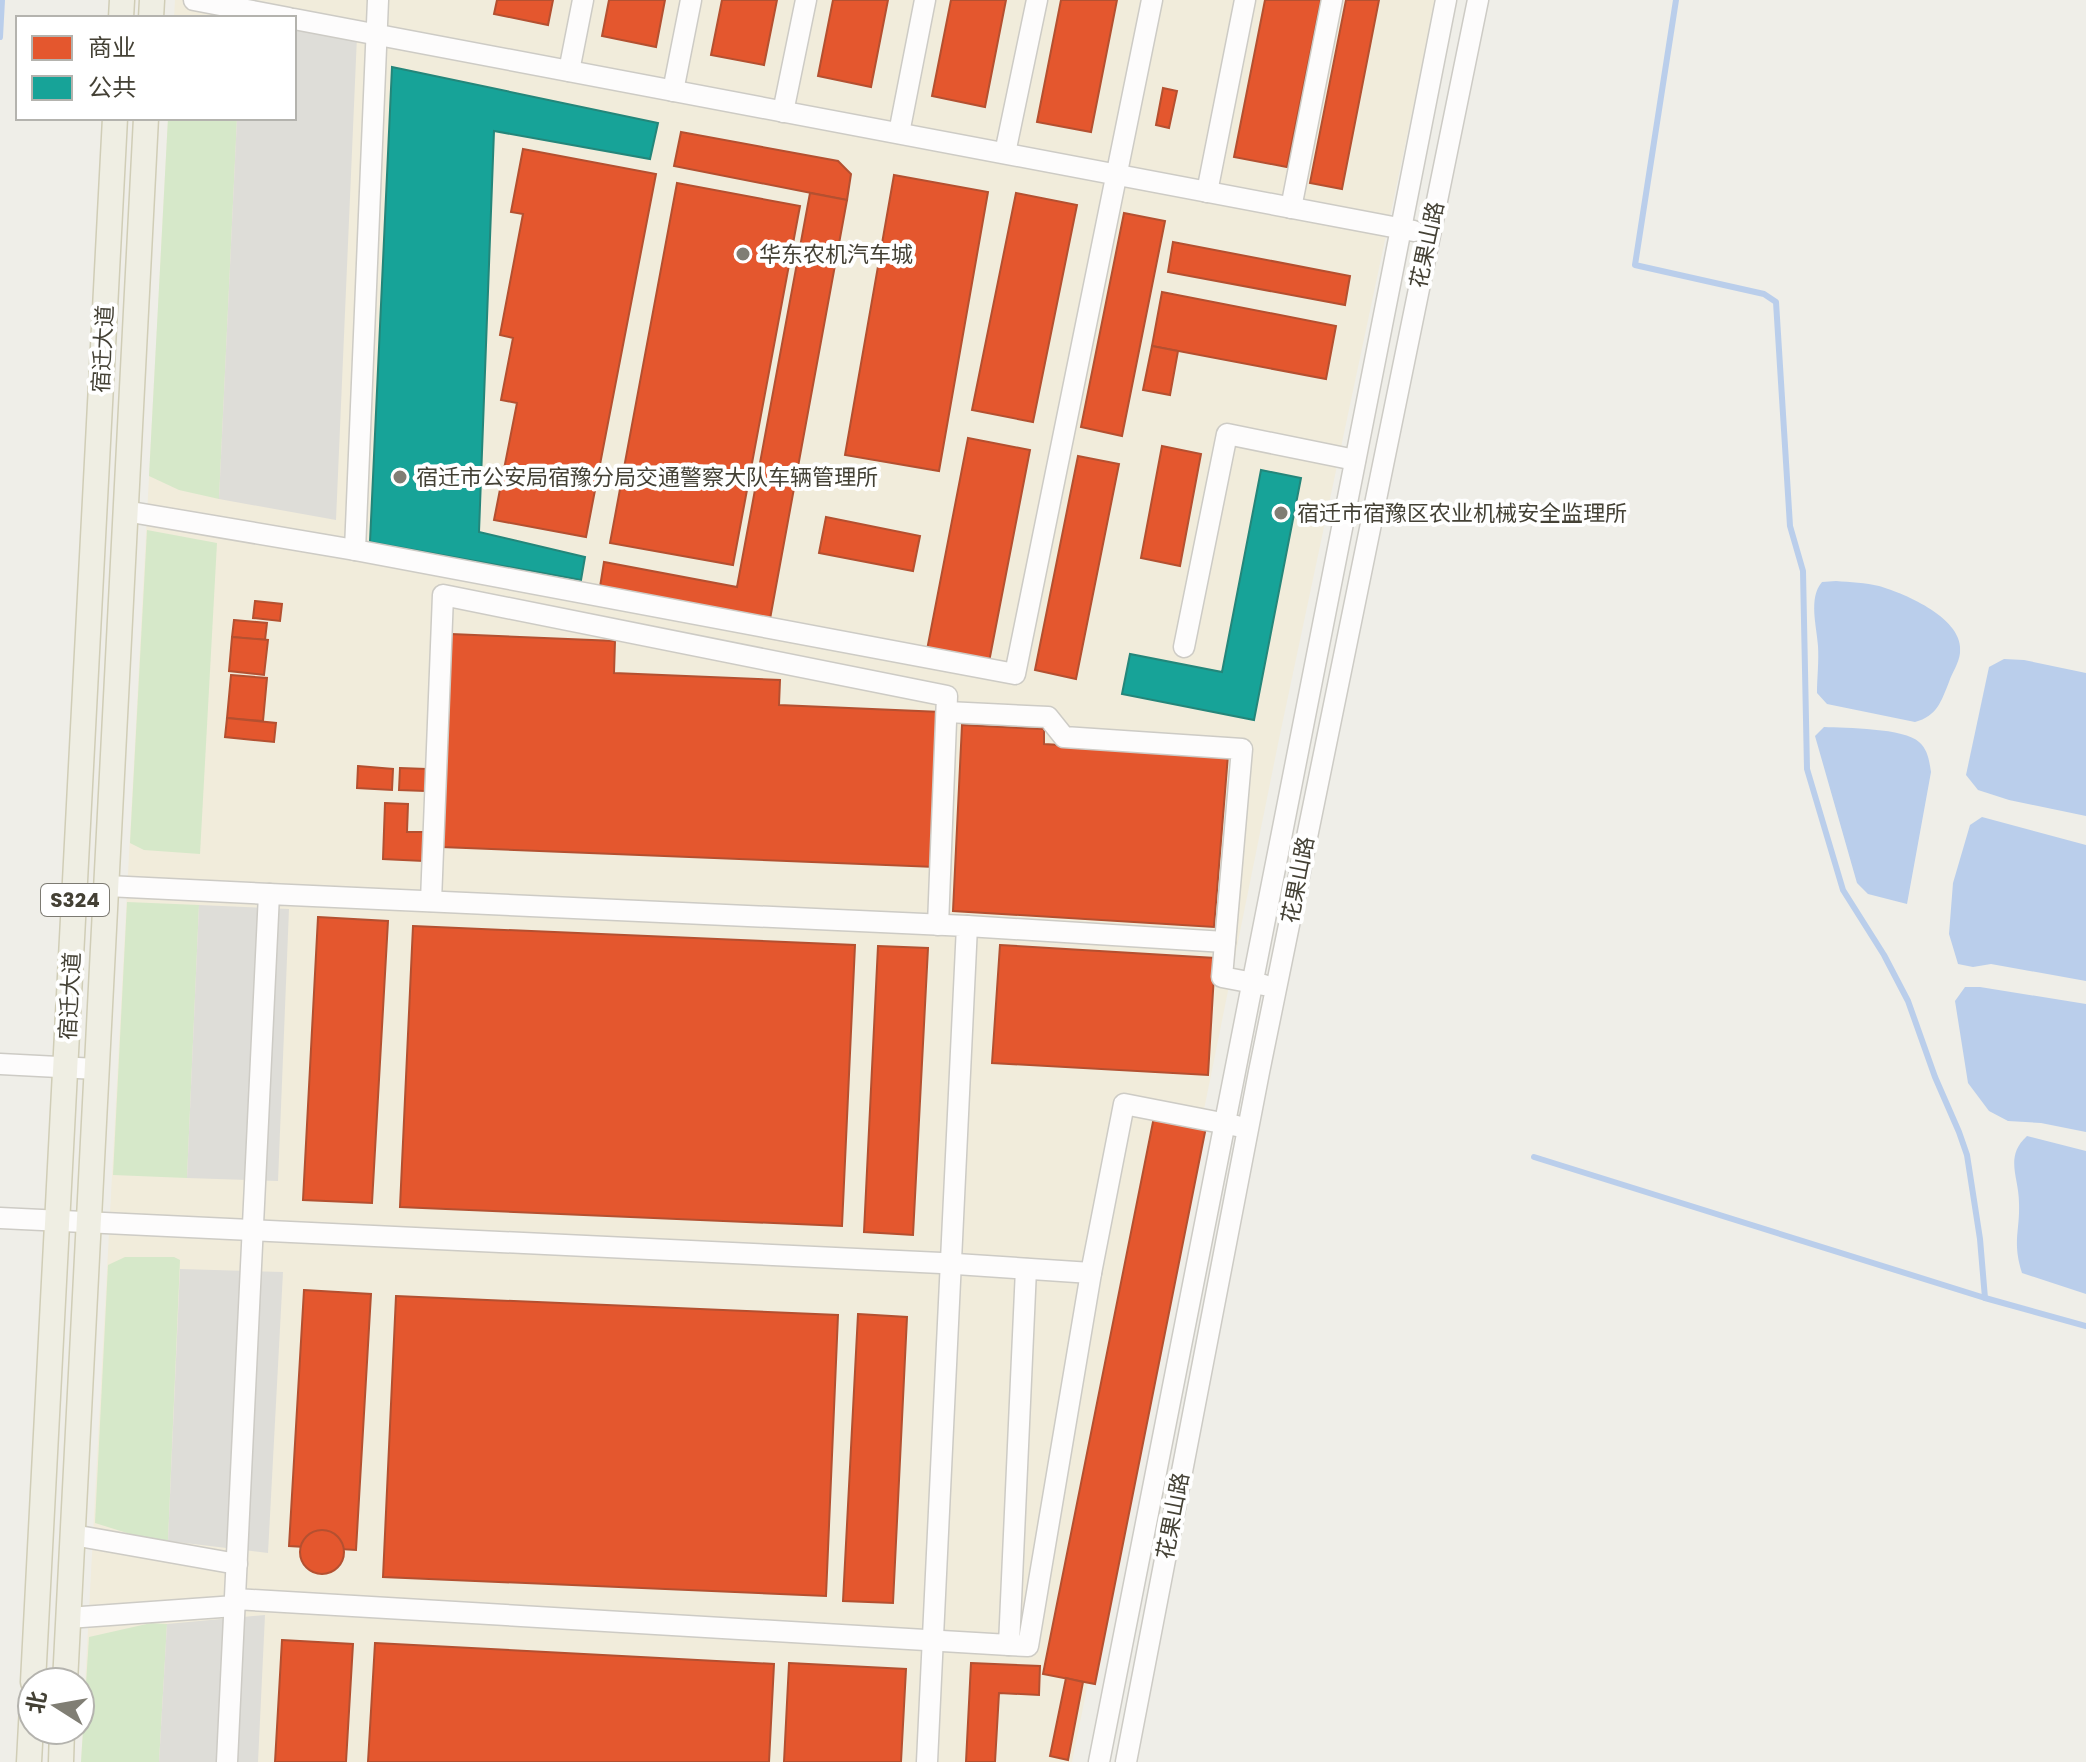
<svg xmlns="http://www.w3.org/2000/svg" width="2086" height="1762" font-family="Poppins,'Noto Sans SC',sans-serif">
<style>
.commercial{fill:#f1ecdb}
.green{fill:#d6e8c9}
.parking{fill:#deddd8}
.water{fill:#baceeb}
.shops{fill:#e4572e;stroke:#b45030;stroke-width:2}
.public{fill:#17a398;stroke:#24867a;stroke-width:2}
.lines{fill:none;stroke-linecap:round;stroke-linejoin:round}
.stream{stroke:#baceeb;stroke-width:6}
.minor-casing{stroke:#cdcbc5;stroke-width:23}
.major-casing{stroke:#d0cdb6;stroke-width:27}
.minor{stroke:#fdfcfc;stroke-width:20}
.major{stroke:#efeee3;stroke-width:24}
.poi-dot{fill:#807e74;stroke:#fff;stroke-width:3}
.labels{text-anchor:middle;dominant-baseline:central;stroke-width:8;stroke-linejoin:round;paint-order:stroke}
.shield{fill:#fff;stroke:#7c7a72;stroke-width:2}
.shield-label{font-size:20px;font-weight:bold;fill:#444135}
.street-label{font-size:22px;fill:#444135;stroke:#fff}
.poi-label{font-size:22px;fill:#444135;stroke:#fff;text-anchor:start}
</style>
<rect width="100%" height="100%" fill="#efeee8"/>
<polygon class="commercial" points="175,0 1436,0 1279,739 1072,1762 81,1762 168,118 294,118 294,18 174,18"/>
<g class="green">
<polygon points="168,118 237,118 219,499 179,490 149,476"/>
<polygon points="147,530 217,543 200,854 144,850 130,843"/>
<polygon points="127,902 199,905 187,1178 113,1175"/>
<polygon points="125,1257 174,1257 180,1260 168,1541 159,1543 95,1523 108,1265"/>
<polygon points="151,1623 167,1624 159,1762 81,1762 89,1637"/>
</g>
<g class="parking">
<polygon points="294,24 357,36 336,520 219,499 237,118 294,118"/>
<polygon points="199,905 289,909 278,1181 187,1178"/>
<polygon points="180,1269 283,1272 268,1553 168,1541"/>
<polygon points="265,1615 258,1762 159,1762 167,1624"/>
</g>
<g class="water">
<path d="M1836,581c14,1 30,2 43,5 27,8 86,33 81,67 -1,10 -8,20 -11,29 -8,20 -12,34 -34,40l-88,-18 -10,-11c0,-15 2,-31 1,-47 -1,-19 -10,-48 4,-64z"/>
<polygon points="2004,659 2024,660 2086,673 2086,816 2009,800 1978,790 1966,775 1989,667"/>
<path d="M1824,727c21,1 81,1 95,15 9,8 10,18 12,30l-24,132 -39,-10 -11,-11 -42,-147z"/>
<polygon points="1982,817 2086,845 2086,981 1991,964 1973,967 1958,964 1949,934 1953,883 1970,825"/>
<polygon points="1965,987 1980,987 2086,1004 2086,1132 2041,1123 2008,1121 1989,1111 1968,1083 1955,1001"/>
<path d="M2027,1136l59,15v143l-64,-21c-10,-32 -2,-41 -3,-70 0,-26 -15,-46 8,-67z"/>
</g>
<g class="shops">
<polygon points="497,0 553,0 548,25 494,14"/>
<polygon points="609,0 665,0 656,47 602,36"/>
<polygon points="722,0 777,0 764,65 711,55"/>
<polygon points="833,0 888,0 871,87 818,76"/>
<polygon points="951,0 1006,0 985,107 932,96"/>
<polygon points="1061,0 1117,0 1091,132 1037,122"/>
<polygon points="1265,0 1321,0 1287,167 1234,157"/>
<polygon points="1346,0 1379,0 1342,189 1310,183"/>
<polygon points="1163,88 1177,91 1169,128 1156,125"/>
<polygon points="681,132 838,161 851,174 847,200 674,166"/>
<polygon points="523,149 656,174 586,537 494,520 517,403 501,400 513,338 500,335 523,214 511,212"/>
<polygon points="894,175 988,192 939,471 845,455"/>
<polygon points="677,183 800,206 733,565 610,543"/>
<polygon points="810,193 847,200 770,619 600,587 604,562 737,587"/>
<polygon points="1016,193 1077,205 1033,422 972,410"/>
<polygon points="1124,213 1165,221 1122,436 1081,427"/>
<polygon points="1173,242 1350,276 1345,305 1168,272"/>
<polygon points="1162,292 1336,326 1326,379 1152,346"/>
<polygon points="1152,346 1178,351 1170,395 1143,390"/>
<polygon points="968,438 1030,450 989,662 927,650"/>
<polygon points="1162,446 1201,454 1180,566 1141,558"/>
<polygon points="1078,456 1119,464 1076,679 1035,670"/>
<polygon points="826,517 920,536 913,571 819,553"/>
<polygon points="255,601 282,604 280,621 253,618"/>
<polygon points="234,620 267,623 265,640 232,637"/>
<polygon points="451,634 615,641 614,673 780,680 779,705 941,712 935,867 442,847"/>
<polygon points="232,637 268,640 264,675 229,671"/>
<polygon points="231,675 267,678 263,721 227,718"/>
<polygon points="227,718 276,723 274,742 225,737"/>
<polygon points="962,725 1044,729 1044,744 1228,755 1214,927 953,911"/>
<polygon points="358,766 393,769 392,790 357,788"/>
<polygon points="400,768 426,769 425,791 399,790"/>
<polygon points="385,803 408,804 407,832 424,832 423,861 383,859"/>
<polygon points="318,917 388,921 372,1203 303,1200"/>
<polygon points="413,926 855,945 842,1226 400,1207"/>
<polygon points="1000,945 1215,958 1208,1075 992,1063"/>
<polygon points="878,946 928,948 913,1235 864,1232"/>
<polygon points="1154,1117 1206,1127 1095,1684 1043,1674"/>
<polygon points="304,1290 371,1294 356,1550 289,1546"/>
<polygon points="396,1296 838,1315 826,1596 383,1577"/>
<polygon points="858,1314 907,1317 893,1603 843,1601"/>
<circle cx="322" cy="1552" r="22"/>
<polygon points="282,1640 353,1644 346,1762 275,1762"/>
<polygon points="375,1643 774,1664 769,1762 368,1762"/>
<polygon points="789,1663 906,1669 901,1762 784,1762"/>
<polygon points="971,1663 1040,1666 1039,1695 999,1693 995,1762 966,1762"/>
<polygon points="1066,1678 1083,1682 1068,1760 1050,1756"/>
</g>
<g class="public">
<polygon points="392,67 658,123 650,159 494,131 479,532 585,557 581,580 370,542"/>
<polygon points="1261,470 1301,478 1254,720 1122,694 1130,654 1222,672"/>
</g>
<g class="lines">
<g class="stream">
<polyline points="1676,0 1635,265 1764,294 1776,302 1790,526 1803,571 1807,769 1843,890 1884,955 1908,1001 1935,1077 1959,1132 1967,1155 1980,1239 1985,1298"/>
<polyline points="0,37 2,0"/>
<polyline points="1534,1157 1985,1298 2086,1326"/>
</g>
<defs>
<g id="minor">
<polyline points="194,0 289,18"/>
<polyline points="378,0 355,550 1015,674 1152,0"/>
<polyline points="294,19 1414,231"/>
<polyline points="569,71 583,0"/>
<polyline points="673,91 691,0"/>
<polyline points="783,112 806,0"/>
<polyline points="899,133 925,0"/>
<polyline points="1005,153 1037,0"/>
<polyline points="1207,192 1245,0"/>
<polyline points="1291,208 1332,0"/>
<polyline points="125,511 355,550"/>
<polyline points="1184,647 1227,434 1355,460"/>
<polyline points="947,712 1048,717 1064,737 1242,749 1222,977 1264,985"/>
<polyline points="107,886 269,894"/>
<polyline points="431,901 443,595 947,696 938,925"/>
<polyline points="967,926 1225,942"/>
<polyline points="0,1064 97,1069"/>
<polyline points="0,1218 941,1263 1091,1273 1124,1104 1237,1126"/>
<polyline points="73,1535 237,1564"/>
<polyline points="235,1599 1009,1645 1026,1269"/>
<polyline points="68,1618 235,1606"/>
<polyline points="1009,1645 1028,1646 1091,1273"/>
<polyline points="227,1762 269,894 967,926 927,1762"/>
<polyline points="1099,1762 1446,0"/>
<polyline points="1126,1762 1259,1072 1478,0"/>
</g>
<g id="major">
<polyline points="121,18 122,0"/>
<polyline points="151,18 152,0"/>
<polyline points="33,1682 115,118"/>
<polyline points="65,1682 146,118"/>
<polyline points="29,1762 32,1706"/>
<polyline points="61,1762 62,1730"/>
</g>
</defs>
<use href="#minor" class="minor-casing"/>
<use href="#major" class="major-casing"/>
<use href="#minor" class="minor"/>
<use href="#major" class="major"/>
</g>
<g class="poi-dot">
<circle cx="743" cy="254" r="8"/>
<circle cx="400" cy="477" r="8"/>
<circle cx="1281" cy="513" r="8"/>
</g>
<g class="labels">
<rect class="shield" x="41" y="884" width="68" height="32" rx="6"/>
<g class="shield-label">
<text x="75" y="900">S324</text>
</g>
<g class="street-label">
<text transform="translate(1427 245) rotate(-78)">花果山路</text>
<text transform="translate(103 349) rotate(-87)">宿迁大道</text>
<text transform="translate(1298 880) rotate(-79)">花果山路</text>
<text transform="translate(70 996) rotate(-87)">宿迁大道</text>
<text transform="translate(1173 1516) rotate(-79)">花果山路</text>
</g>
<g class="poi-label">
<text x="759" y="254">华东农机汽车城</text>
<text x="416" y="477">宿迁市公安局宿豫分局交通警察大队车辆管理所</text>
<text x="1297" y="513">宿迁市宿豫区农业机械安全监理所</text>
</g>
</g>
<rect x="16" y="16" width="280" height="104" fill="#ffffff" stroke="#b4b3ae" stroke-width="2"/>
<rect x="32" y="36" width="40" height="24" fill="#e4572e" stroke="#b4b3ae" stroke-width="2"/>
<text x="88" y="56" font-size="24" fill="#444135">商业</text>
<rect x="32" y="76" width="40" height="24" fill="#17a398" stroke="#b4b3ae" stroke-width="2"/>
<text x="88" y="96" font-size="24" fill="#444135">公共</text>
<g transform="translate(56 1706) rotate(281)"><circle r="38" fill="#ffffff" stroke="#b4b3ae" stroke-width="2"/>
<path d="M0-6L14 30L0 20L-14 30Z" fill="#807e74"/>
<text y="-12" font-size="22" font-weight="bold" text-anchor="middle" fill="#444135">北</text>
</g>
</svg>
